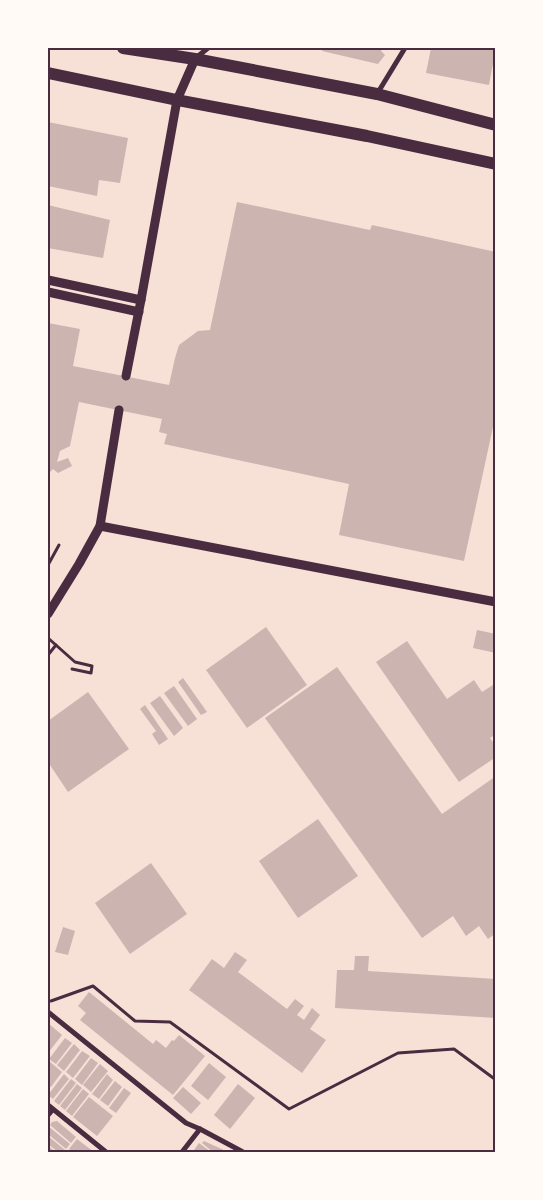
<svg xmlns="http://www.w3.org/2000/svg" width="543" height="1200" font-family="Karla,sans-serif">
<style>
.building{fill:#ccb4b1}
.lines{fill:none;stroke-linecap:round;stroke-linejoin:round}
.path{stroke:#4a2c40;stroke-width:3}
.service{stroke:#4a2c40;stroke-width:4}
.minor{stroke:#4a2c40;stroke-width:5}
.tertiary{stroke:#4a2c40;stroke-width:9}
.primary{stroke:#4a2c40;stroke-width:12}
.neatline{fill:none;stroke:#4a2c40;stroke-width:2}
</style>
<rect width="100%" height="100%" fill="#f7e1d7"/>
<g class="building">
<polygon points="324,48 383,48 381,51 385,55 378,64 322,51"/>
<polygon points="431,48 496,48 489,85 426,73"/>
<polygon points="48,122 128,138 120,183 99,180 97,196 48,186"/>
<polygon points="237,202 370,230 372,225 496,252 496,413 464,561 339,535 349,484 164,444 167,434 159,432 162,419 79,402 70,446 60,451 57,462 68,458 72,466 58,473 53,469 48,474 48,323 80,329 73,366 169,385 175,358 179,345 198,331 210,330"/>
<polygon points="48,205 110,220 103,258 48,248"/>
<polygon points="266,627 307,685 247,728 206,670"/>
<polygon points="477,630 496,634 496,653 473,648"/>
<polygon points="407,641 447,699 474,680 482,692 496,683 496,734 490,738 496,746 496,757 459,782 376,662"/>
<polygon points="337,667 442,814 496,776 496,933 488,939 479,926 466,936 453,916 422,938 265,718"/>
<polygon points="183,678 207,712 201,715 178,682"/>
<polygon points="174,686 197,719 188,726 164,693"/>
<polygon points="88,692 129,749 68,792 48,762 48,721"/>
<polygon points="160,696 183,728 174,736 150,703"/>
<polygon points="145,705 168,739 159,745 152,734 156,731 140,709"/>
<polygon points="318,819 358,876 298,918 259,861"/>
<polygon points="151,863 187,914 130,954 95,903"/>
<polygon points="63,927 75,931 68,955 55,952"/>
<polygon points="235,952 247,960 238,972 287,1009 295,999 304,1006 297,1015 304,1020 312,1008 320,1015 310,1029 326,1040 302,1073 189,990 212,959 224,968"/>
<polygon points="355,956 369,956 368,971 496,979 496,1018 335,1008 337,970 354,970"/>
<polygon points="89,992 153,1044 156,1040 166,1048 172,1040 174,1041 179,1035 205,1056 173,1095 80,1020 86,1013 78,1006"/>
<polygon points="48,1023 62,1035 48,1053"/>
<polygon points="65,1038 72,1043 56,1064 49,1059"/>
<polygon points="74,1044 80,1050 64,1071 57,1065"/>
<polygon points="82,1051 90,1056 73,1078 66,1072"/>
<polygon points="91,1058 98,1063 82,1085 75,1079"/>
<polygon points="49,1061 62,1072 51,1087 48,1084 48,1063"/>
<polygon points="209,1063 226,1077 208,1100 191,1086"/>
<polygon points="100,1064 108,1071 91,1092 83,1085"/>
<polygon points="64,1074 69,1079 53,1099 48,1095"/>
<polygon points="107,1074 113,1080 99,1099 92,1094"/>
<polygon points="71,1079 76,1083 59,1105 54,1101"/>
<polygon points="115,1081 122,1087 108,1106 100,1100"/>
<polygon points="77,1084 82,1088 65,1110 60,1106"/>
<polygon points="238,1084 255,1098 230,1129 214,1115"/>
<polygon points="183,1087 201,1103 191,1114 173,1098"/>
<polygon points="124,1088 131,1093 116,1113 109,1108"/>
<polygon points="83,1089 89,1094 72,1116 66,1111"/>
<polygon points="89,1097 113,1116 97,1136 73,1117"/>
<polygon points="57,1121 76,1137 71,1143 50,1125 52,1122"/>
<polygon points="48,1126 70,1144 66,1149 48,1134"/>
<polygon points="48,1136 65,1150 63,1152 58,1152 48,1144"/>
<polygon points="77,1139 94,1152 73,1152 69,1149"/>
<polygon points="204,1141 226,1151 225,1152 213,1152 202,1143"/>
<polygon points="199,1143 211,1152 197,1152 194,1150"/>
<polygon points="48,1146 56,1152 48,1152"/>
</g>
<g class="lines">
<g class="path">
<polyline points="48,565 59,545"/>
<polyline points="48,638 75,662 92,666 91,673 72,669"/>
<polyline points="48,655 56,645"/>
<polyline points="51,1001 93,986 135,1021 170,1022 289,1109 398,1053 454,1049 496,1080"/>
</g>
<polyline class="service" points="48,1116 53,1110"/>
<g class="minor">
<polyline points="197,57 208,48"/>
<polyline points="377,94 405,48"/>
<polyline points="48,1012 186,1123 200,1129 243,1152"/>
<polyline points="48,1105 106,1152"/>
<polyline points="182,1152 200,1129"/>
</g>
<g class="tertiary">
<polyline points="48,280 141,300"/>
<polyline points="48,292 139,312"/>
<polyline points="126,376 141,300 177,100 195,59"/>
<polyline points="100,526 496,602"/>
<polyline points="48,614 79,564 100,526 119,410"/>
</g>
<g class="primary">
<polyline points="123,48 195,59 377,94 496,125"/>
<polyline points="48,73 177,100 367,136 496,164"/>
</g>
</g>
<rect width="543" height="1200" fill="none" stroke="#fffaf5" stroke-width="98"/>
<rect x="49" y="49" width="445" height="1102" class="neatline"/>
</svg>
